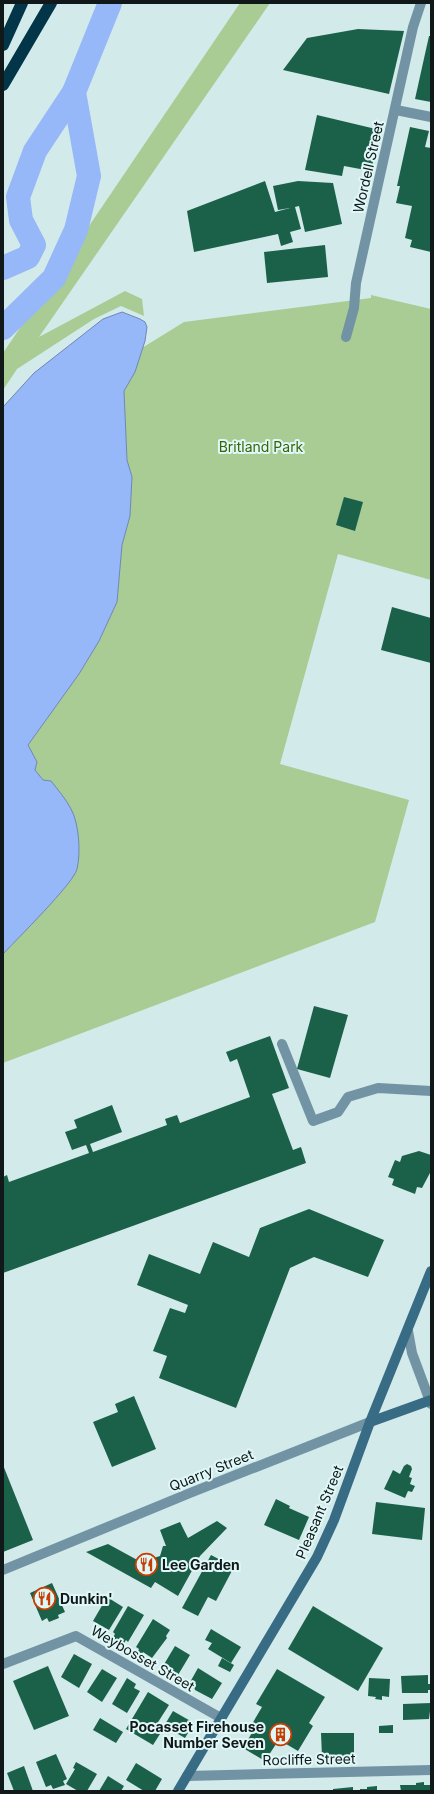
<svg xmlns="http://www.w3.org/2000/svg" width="434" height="1794" font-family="Inter,sans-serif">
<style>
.green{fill:#a8cc94}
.water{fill:#96b7f8;stroke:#6e87b5}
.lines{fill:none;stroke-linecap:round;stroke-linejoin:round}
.river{stroke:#96b7f8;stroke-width:24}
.building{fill:#1b614a}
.minor{stroke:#7293a4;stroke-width:10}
.tertiary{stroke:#7293a4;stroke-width:10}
.secondary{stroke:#386b84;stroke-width:10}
.motorway{stroke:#033548;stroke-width:12}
.labels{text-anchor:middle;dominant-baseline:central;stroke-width:4;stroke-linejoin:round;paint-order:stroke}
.street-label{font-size:14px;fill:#101819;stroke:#e0f7f7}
.park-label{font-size:14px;fill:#356605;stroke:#e0f7f7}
.poi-label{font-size:14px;font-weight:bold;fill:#101819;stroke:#e0f7f7;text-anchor:start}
</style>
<rect width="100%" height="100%" fill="#d3eaea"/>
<g class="green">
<polygon points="240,3 270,3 39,337 125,291 142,299 144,316 121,306 94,319 17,369 3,390 3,353"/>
<polygon points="371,295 431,309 431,580 338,554 280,764 409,800 375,922 3,1063 3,954 67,885 77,870 43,780 35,770 37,762 28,745 79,674 99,641 117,602 122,545 130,516 132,477 127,460 124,391 135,372 142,348 184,322 371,298"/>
</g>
<path class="water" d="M122,312l18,7 5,3 2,5 -2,14 -10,31 -11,19 3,69 5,17 -2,39 -8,29 -5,57 -18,39 -20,33 -51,71 9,17 -2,8 8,10 8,1c7,9 15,18 20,28 8,14 10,44 6,60 -3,14 -61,71 -74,85v-547l31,-34 69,-54z"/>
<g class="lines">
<g class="river">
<polyline points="3,268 28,257 34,245 21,220 18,197 35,151 74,92"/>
<polyline points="3,328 54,278 76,230 89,176 74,92 110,3"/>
</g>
</g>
<g class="building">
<polygon points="358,29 404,31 389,94 283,70 307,38"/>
<polygon points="429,36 431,36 431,102 415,99"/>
<polygon points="317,115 380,130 371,171 344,166 342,176 305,170"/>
<polygon points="410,127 429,131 425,147 431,148 431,252 410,247 412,240 405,238 412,206 396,203 400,186 397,186"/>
<polygon points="265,181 275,212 290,208 278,210 273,186 298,181 333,183 342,224 305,232 299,206 295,207 301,229 290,232 293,242 281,246 278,234 194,252 187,211"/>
<polygon points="325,245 328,277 267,283 264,252"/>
<polygon points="344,497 363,502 355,531 336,525"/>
<polygon points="392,607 431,618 431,663 381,650"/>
<polygon points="314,1006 348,1015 330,1078 297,1069"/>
<polygon points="270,1036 289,1088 272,1094 293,1150 301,1147 306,1163 3,1273 3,1177 7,1175 9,1182 89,1153 86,1145 72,1150 65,1132 77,1128 74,1120 112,1105 122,1132 90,1144 93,1152 167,1125 165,1119 177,1115 180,1123 250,1097 237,1059 230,1062 226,1052"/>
<polygon points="419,1151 431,1155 431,1171 422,1188 417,1187 415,1194 392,1185 394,1179 388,1177 395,1160 400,1162 402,1156"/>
<polygon points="309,1209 384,1240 368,1277 314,1257 290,1268 236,1408 159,1378 167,1356 153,1351 170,1308 185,1313 188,1305 137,1285 149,1254 200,1274 213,1242 249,1257 260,1228"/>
<polygon points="134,1396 156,1449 112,1467 93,1422 118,1412 115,1404"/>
<polygon points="407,1464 411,1466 412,1469 409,1477 412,1478 410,1484 415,1486 412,1492 408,1491 405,1498 384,1489 393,1470 400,1474 404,1466"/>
<polygon points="3,1465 33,1540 3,1552"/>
<polygon points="276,1499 290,1506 289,1508 309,1517 299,1540 264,1525"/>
<polygon points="376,1502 425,1508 422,1540 372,1534"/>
<polygon points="217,1521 227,1528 200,1556 178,1596 155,1582 151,1588 86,1552 108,1544 141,1562 160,1556 163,1546 166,1546 160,1530 180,1522 188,1538"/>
<polygon points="211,1555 234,1567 216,1601 208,1597 198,1616 182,1608"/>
<polygon points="52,1583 65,1612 58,1615 59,1618 49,1622 47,1618 42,1621 30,1593"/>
<polygon points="107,1597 123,1607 109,1630 93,1621"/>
<polygon points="128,1606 144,1615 128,1642 126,1640 123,1645 112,1639 115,1634 113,1632"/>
<polygon points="313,1606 383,1648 358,1691 288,1649"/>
<polygon points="153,1619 170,1630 166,1636 167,1638 152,1658 143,1652 141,1656 137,1653 139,1649 136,1647"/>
<polygon points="211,1629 241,1647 231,1663 208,1649 212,1643 205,1640"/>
<polygon points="175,1646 190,1655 178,1675 176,1673 174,1676 170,1674 172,1671 163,1666"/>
<polygon points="74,1654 92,1664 79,1688 61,1677"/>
<polygon points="222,1658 234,1665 230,1672 218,1666"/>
<polygon points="48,1666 69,1716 34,1730 13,1681"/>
<polygon points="198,1668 222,1683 212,1699 195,1690 194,1686 189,1684"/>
<polygon points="102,1669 117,1678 102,1702 87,1692"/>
<polygon points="277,1669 325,1697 309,1723 313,1726 298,1751 281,1741 279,1745 276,1744 265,1761 243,1748 256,1726 252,1724 262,1707 256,1704"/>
<polygon points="428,1675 428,1684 431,1684 431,1690 428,1690 428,1693 402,1693 401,1676"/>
<polygon points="127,1678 136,1684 134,1688 140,1691 127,1713 112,1704"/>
<polygon points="369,1678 390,1679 389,1697 382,1696 382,1700 375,1699 376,1697 368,1696"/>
<polygon points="148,1692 169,1705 153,1730 160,1734 153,1745 126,1729"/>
<polygon points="431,1703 429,1719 403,1720 403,1704"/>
<polygon points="173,1711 194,1723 185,1738 164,1726"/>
<polygon points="100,1718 123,1732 116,1743 93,1730"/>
<polygon points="393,1725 393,1733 379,1733 379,1726"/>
<polygon points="321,1733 354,1733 354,1756 348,1756 348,1759 341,1759 341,1757 335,1757 335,1759 322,1757"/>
<polygon points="56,1754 67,1779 63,1781 65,1785 53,1789 51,1785 46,1787 36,1762"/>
<polygon points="76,1762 97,1774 87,1791 78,1791 66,1784 75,1769 73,1768"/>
<polygon points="136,1763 162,1779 155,1791 144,1791 126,1780"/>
<polygon points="24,1766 33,1791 14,1791 7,1773"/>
<polygon points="108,1776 124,1786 121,1791 99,1791"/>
<polygon points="424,1782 424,1785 431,1785 431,1791 401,1791 400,1785 416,1785 416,1783"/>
<polygon points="377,1786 377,1791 360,1791 360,1789 367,1789 367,1787"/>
<polygon points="353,1787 353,1791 333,1791 333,1789"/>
</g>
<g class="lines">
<g class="minor">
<polyline points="396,110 431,117"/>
<polyline points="346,337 354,308 356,283 413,27 421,3"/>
<polyline points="282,1044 313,1121 338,1112 348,1097 378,1088 431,1091"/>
<polyline points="3,1664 76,1636 221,1718"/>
<polyline points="187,1776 431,1770"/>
</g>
<g class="tertiary">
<polyline points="408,1331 412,1353 431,1404"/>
<polyline points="3,1570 190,1493 370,1422"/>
</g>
<g class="secondary">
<polyline points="370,1422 431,1400"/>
<polyline points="178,1791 317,1557 334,1520 370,1422 431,1271"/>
</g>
<g class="motorway">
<polyline points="3,45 22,3"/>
<polyline points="3,85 51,3"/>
</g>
</g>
<defs>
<symbol id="restaurant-ring" viewBox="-11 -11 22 22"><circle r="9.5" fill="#e0f7f7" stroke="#c53e03" stroke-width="1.5"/><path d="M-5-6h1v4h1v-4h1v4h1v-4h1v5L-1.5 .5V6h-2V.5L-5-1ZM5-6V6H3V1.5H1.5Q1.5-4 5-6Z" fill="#c53e03"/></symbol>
<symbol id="building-ring" viewBox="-11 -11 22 22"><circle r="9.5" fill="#e0f7f7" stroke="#c53e03" stroke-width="1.5"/><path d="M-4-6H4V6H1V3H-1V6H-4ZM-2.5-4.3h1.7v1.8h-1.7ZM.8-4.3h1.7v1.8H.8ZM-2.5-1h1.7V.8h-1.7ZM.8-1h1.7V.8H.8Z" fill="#c53e03"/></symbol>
</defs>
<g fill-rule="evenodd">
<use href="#restaurant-ring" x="134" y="1552" width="25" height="25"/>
<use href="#restaurant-ring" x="32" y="1586" width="25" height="25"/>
<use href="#building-ring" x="268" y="1722" width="25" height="25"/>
</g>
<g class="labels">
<g class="street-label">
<text transform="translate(368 167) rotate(-77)">Wordell Street</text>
<text transform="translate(211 1470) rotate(-22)">Quarry Street</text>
<text transform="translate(319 1512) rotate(-67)">Pleasant Street</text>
<text transform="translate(143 1658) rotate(30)">Weybosset Street</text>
<text transform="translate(309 1759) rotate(-1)">Rocliffe Street</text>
</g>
<g class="park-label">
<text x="261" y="446">Britland Park</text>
</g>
<g class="poi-label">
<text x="162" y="1564">Lee Garden</text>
<text x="60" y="1598">Dunkin'</text>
<text x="264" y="1726" text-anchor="end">Pocasset Firehouse<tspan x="264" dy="16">Number Seven</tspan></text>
</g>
</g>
<rect width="434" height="1794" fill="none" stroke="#101819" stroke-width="8"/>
</svg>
